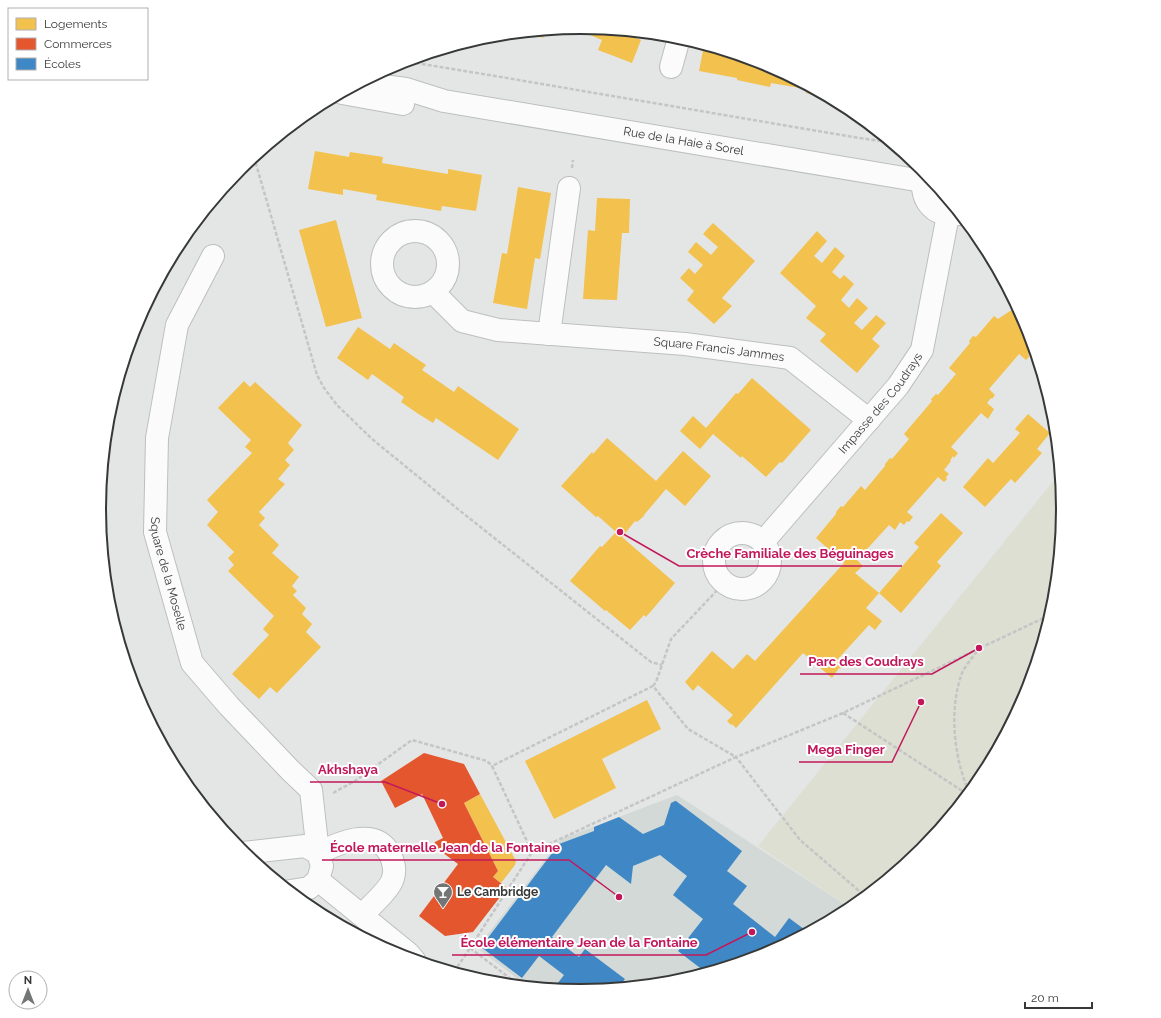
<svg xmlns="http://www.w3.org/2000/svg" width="1161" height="1018" font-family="Raleway,sans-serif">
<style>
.built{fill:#d2d9d7}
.green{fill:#dddfd3}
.homes{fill:#f2c14e}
.shops{fill:#e4572e}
.schools{fill:#3f88c5}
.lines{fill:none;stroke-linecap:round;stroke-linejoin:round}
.minor-casing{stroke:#bdbfbe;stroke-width:24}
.path{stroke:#c4c5c4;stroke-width:2.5;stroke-dasharray:4 2;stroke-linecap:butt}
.minor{stroke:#fbfbfb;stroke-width:22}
.labels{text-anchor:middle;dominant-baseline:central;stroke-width:4;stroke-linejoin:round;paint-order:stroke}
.street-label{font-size:12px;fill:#373838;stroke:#fff}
.poi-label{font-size:12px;font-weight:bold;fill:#373838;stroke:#fff;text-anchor:start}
.rim{fill:none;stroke:#373838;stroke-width:2}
.leader{fill:none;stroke:#c2185b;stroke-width:1.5}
.callout-dot{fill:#c2185b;stroke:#fff;stroke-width:1.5}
.callout-label{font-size:13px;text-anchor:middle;font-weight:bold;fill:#c2185b;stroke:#fff;stroke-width:4;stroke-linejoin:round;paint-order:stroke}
</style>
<rect width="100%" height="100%" fill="#e4e6e5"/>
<polygon class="built" points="677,795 850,908 765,954 674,982 580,991 527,986 477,948 561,839"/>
<polygon class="green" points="1059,474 1062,509 1053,603 1026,694 981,777 921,850 850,908 758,846"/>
<g class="homes">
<polygon points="585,27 638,33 636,38 641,40 632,63 598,50 602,40 583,32"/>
<polygon points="547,30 543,38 531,32"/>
<polygon points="519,33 523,33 520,39 509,34"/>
<polygon points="704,45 765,64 817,91 816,95 806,93 806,89 771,83 770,87 737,80 737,78 699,71"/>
<polygon points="315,151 349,157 350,152 383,157 382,163 448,174 448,169 482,175 476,211 442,206 441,211 376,200 377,195 343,189 343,195 308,189"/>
<polygon points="518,187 551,193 540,259 535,258 527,309 493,303 502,253 507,254"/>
<polygon points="597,198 630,199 629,233 622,233 617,300 583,299 588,230 595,231"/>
<polygon points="336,220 362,318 326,327 299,230"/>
<polygon points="713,223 755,261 722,298 732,306 714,324 687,300 694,291 680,278 689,268 695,274 703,265 688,252 696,242 711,255 718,247 703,234"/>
<polygon points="817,231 827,241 814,256 822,263 835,247 845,256 832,272 840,279 844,275 854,284 841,300 849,308 857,298 868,308 854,323 862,330 876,315 886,323 872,339 880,346 857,373 820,341 826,334 806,318 816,306 780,273"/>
<polygon points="1016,307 1026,325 1031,340 1026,344 1032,350 1028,355 1030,356 1026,360 1019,354 989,389 995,395 992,399 991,398 987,403 994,409 988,419 981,413 951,447 958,453 954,458 953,456 950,461 951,461 944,470 949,474 946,477 947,479 944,482 938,477 907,512 913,517 909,522 907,521 904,525 900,522 895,530 889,525 857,560 863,566 855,573 879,593 919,547 914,543 941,513 963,533 937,562 941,566 901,613 879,593 866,608 882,621 875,630 869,625 838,659 844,664 840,669 839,668 832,678 803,653 736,728 732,724 731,725 727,721 733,715 698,685 693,691 685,682 712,651 733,669 747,654 755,661 844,563 816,538 836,514 836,512 841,506 843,507 861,486 865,490 885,466 885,464 890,458 892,459 909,439 904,434 932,401 931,399 936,394 938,395 956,374 949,368 970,343 969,341 973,336 976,337 994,316 998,319"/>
<polygon points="358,327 390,349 394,343 426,365 422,370 454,392 458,386 519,429 498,460 436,418 433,423 417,413 401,402 404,397 372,374 368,380 337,358"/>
<polygon points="752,378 811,430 782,463 780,462 766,477 742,456 741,458 713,434 700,449 680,431 693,416 706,428 736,393 738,394"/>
<polygon points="244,381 250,387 255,382 302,425 288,443 294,450 285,460 290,465 278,479 285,484 259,512 265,518 259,525 279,545 272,553 299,577 292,586 297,591 293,595 306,608 302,614 312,624 306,632 321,647 277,693 270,687 259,699 232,674 269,635 263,629 274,616 228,571 234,565 228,558 234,552 207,525 218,512 207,500 252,453 245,447 251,440 218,408"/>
<polygon points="1028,414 1050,433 1037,449 1042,453 1015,483 1011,479 985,507 963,487 988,458 993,463 1020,433 1015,429"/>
<polygon points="607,438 656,481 683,451 711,476 685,506 666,489 644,515 644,516 637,522 635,521 622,537 675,583 646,617 644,615 630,630 606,610 605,611 570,581 600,546 602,547 616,532 598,516 596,517 561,486 592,452 593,454"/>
<polygon points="647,700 661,729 602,759 616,788 554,819 525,761"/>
<polygon points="480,794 516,861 515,865 501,883 493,877 498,871 464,803"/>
</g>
<polygon class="shops" points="424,753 464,764 480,794 464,803 498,871 493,877 507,888 473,932 445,936 419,916 458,864 435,847 434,845 435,842 443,838 422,794 395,808 381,781"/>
<polygon class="schools" points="675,801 676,801 742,851 727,871 747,886 733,904 775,937 789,918 808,932 765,954 702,973 704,971 678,951 703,919 673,895 687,876 660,855 633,866 631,884 606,865 552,937 579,957 585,949 625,979 619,987 580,991 554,988 564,975 539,956 522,978 481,947 559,844 594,831 594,827 619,817 643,834 664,825 671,803"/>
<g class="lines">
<defs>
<g id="minor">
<polyline points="671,67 679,38"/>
<path id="s1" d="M366,80l17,6 23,3 38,12 478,80"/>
<polyline points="342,93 403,104"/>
<path d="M925,173c-8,24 8,46 34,41"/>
<circle cx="415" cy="264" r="33"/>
<path id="s2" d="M213,256l-36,69 -20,113 -2,94 37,131 37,43 61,64 21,20 7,63c21,-10 57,-27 72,1 3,7 6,15 3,24 -2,10 -23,29 -31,37"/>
<path id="s3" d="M433,292l29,29 36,9 187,14 105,14 79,62"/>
<polyline points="549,334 569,188"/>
<circle cx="742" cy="561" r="28"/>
<path id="s4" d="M763,542l135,-156 24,-36 26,-135"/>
<polyline points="243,853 305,846 318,853 322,866 318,880 309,888 290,891"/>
<polyline points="318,880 408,953 414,960"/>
</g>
</defs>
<use href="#minor" class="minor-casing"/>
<g class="path">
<polyline points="404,61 501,77 859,138 889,142"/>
<polyline points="254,157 317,375 324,388 337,405 372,439 459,510 651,662 662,665"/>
<polyline points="572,168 573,160"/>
<polyline points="653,686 656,682 671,639 724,583"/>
<polyline points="843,713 736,757 800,840 865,896"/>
<path d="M969,792c-15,-34 -20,-81 -8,-116 2,-8 12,-19 17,-26"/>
<polyline points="333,793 355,781 412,740 487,761 492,766"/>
<polyline points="967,794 843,713 1050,615"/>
<polyline points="532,852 736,757"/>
<polyline points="470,948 519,985"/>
<polyline points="454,972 470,948 532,852 492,766 653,686 688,729 736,757"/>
</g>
<use href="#minor" class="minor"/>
</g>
<defs>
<symbol id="bar-pin" viewBox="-11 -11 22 30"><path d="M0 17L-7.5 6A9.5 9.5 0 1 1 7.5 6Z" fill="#747575" stroke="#fff"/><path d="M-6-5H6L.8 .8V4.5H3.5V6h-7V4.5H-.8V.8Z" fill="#fff"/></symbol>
</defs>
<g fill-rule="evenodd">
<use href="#bar-pin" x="432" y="881" width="22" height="30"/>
</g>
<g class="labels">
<g class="street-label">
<text stroke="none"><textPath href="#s1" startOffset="324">Rue de la Haie à Sorel</textPath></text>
<text stroke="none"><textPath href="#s3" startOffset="300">Square Francis Jammes</textPath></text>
<text stroke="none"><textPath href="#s4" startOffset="182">Impasse des Coudrays</textPath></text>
<text stroke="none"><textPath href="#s2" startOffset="330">Square de la Moselle</textPath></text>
</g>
<g class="poi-label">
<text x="457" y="892">Le Cambridge</text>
</g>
</g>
<path d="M0 0H1161V1018H0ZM106 509a475 475 0 1 1 950 0a475 475 0 1 1-950 0Z" fill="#fff" fill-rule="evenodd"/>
<path class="rim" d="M106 509a475 475 0 1 1 950 0a475 475 0 1 1-950 0Z"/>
<path class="leader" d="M620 532L679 566H902M979 648L932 674H800M921 702L892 762H799M442 804L385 782H310M619 897L569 860H322M752 932L706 955H452"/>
<g class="callout-dot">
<circle cx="620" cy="532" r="4"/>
<circle cx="979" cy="648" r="4"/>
<circle cx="921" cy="702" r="4"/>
<circle cx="442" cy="804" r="4"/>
<circle cx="619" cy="897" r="4"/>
<circle cx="752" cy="932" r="4"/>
</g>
<g class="callout-label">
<text x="790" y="558">Crèche Familiale des Béguinages</text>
<text x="866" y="666">Parc des Coudrays</text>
<text x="846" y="754">Mega Finger</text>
<text x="348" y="774">Akhshaya</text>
<text x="445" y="852">École maternelle Jean de la Fontaine</text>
<text x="579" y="947">École élémentaire Jean de la Fontaine</text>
</g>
<rect x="8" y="8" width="140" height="72" fill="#ffffff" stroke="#afafaf"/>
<rect x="16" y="18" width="20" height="12" fill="#f2c14e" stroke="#afafaf"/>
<text x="44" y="28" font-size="12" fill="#373838">Logements</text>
<rect x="16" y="38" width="20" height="12" fill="#e4572e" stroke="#afafaf"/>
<text x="44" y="48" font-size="12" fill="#373838">Commerces</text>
<rect x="16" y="58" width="20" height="12" fill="#3f88c5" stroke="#afafaf"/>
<text x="44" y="68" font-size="12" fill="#373838">Écoles</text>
<g transform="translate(28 990)"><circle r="19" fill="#ffffff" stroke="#afafaf"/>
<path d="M0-3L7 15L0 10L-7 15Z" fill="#747575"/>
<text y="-6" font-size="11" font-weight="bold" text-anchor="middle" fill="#373838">N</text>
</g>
<path d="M1025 1002v6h67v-6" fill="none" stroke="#373838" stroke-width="2"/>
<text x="1031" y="1002" font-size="12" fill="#373838" stroke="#ffffff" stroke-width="3" paint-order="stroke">20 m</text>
</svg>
